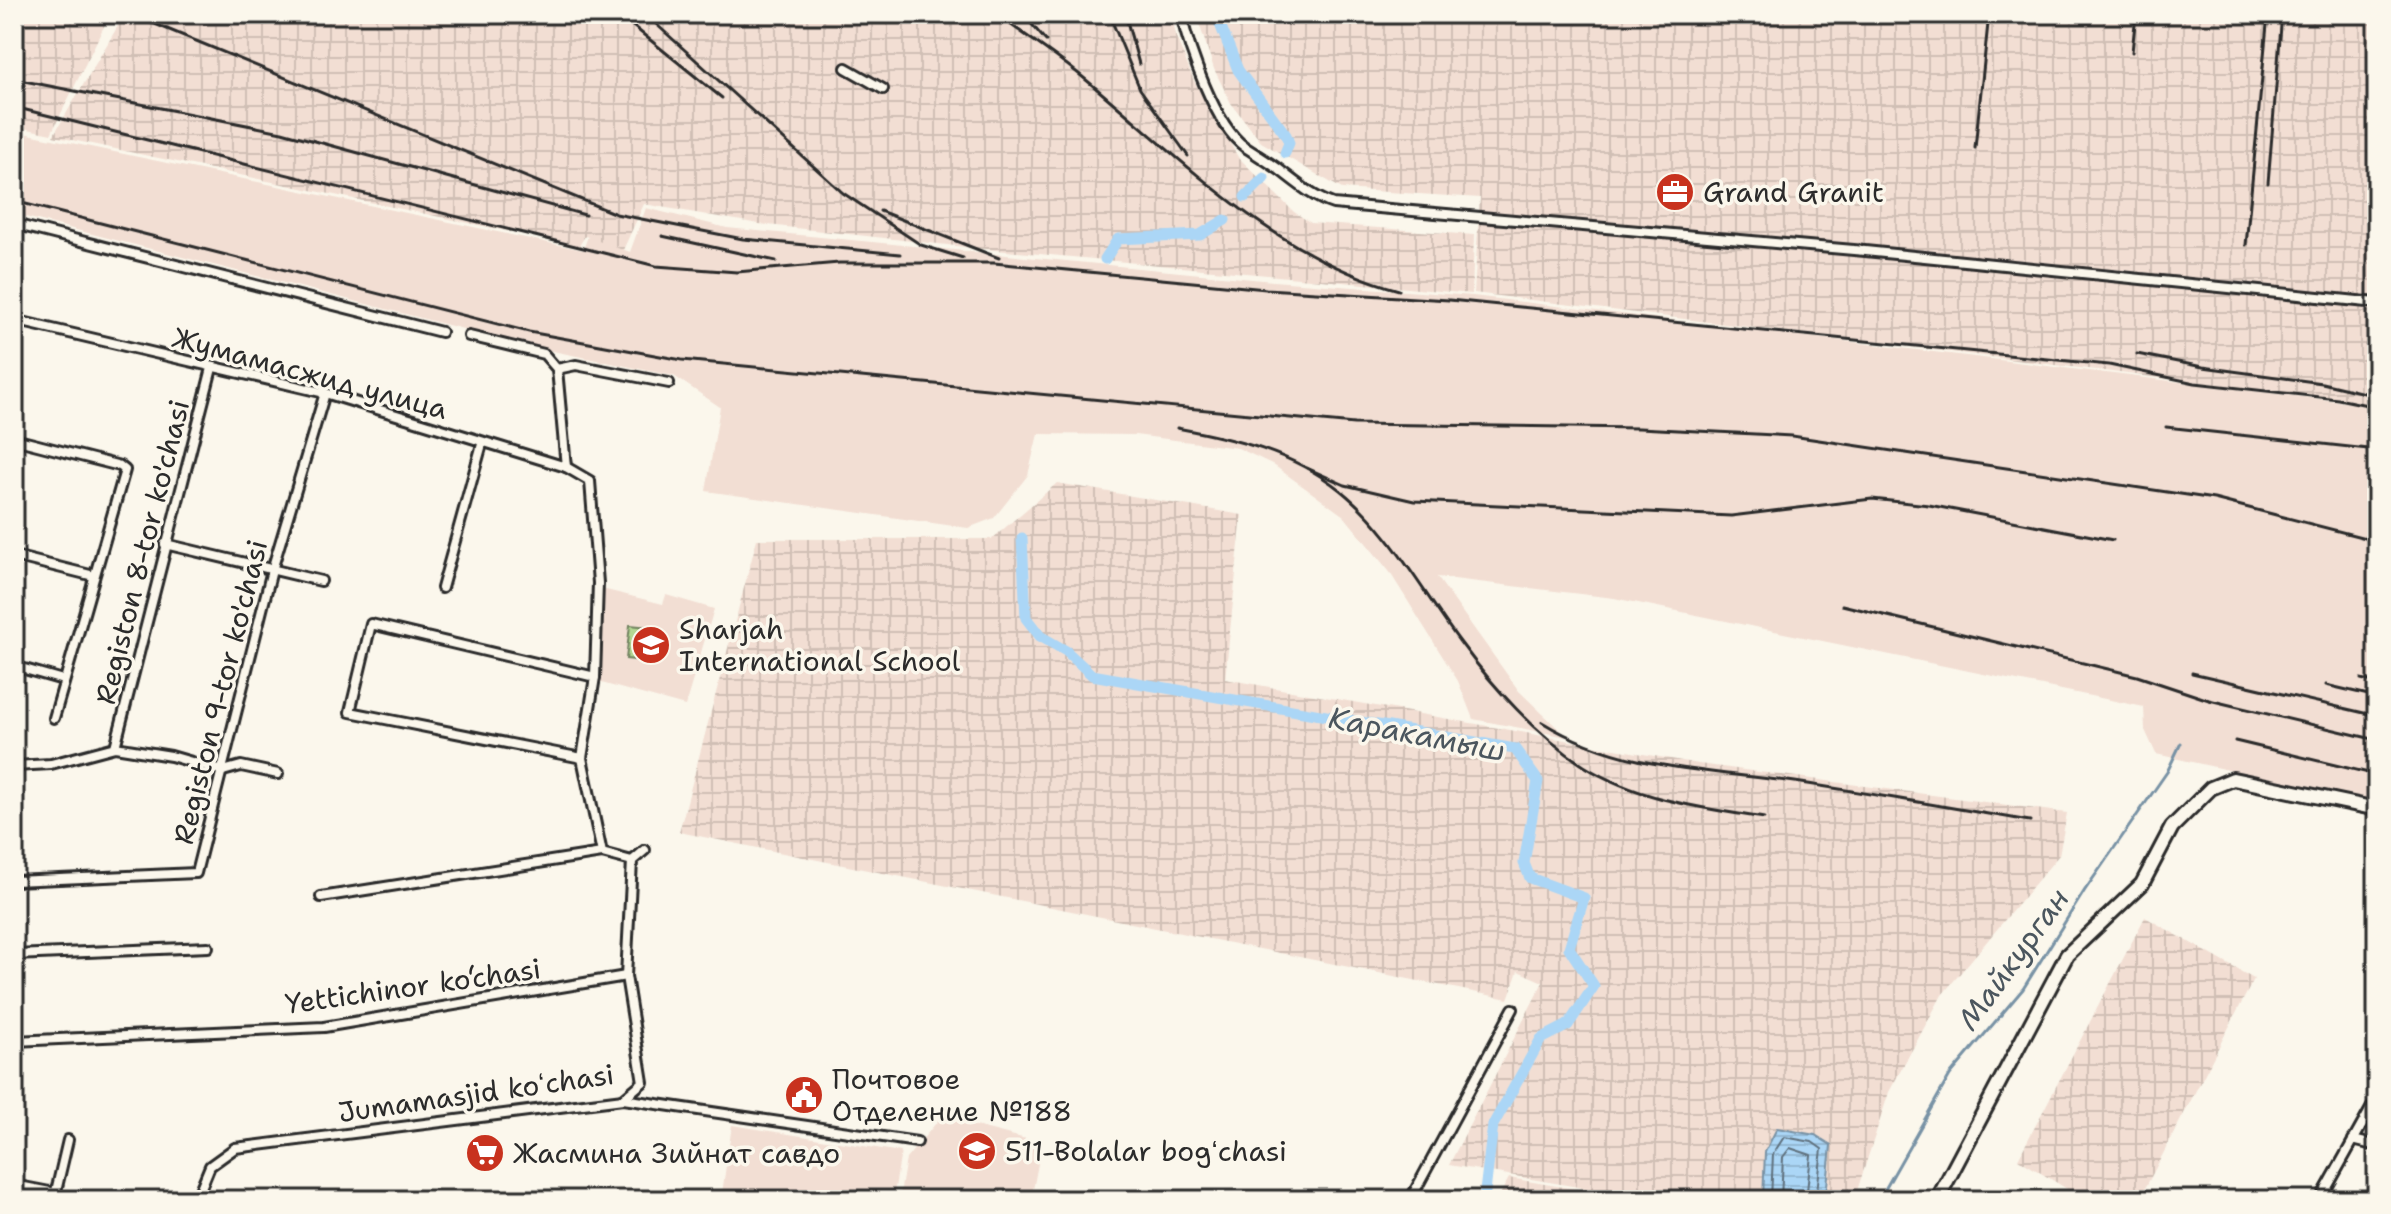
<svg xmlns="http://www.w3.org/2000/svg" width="2391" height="1214" font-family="'Shantell Sans',sans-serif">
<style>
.built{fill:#f2ded3}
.industrial{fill:url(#industrial-grid)}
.garden{fill:#b4d893;stroke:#70825f;stroke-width:2}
.water{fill:url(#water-rules);stroke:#7892a5;stroke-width:2}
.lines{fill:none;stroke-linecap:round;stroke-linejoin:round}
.shore{stroke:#5e6f7c;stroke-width:2}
.stream{stroke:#7892a5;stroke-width:3}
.canal{stroke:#abd6f6;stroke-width:11}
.street-casing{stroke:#2b2b2b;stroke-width:14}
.secondary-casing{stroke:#2b2b2b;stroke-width:18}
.street{stroke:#fbf7ec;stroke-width:8}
.secondary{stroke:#fbf7ec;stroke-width:12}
.rail{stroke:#2b2b2b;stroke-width:3}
.labels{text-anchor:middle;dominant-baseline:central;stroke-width:7;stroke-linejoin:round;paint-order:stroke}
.poi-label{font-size:28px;fill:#2b2b2b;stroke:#fbf7ec;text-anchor:start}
.street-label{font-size:28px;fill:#2b2b2b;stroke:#fbf7ec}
.water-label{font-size:30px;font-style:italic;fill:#4b565e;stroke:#fbf7ec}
</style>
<defs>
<pattern id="industrial-grid" width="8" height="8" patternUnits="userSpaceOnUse" patternTransform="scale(2)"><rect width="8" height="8" fill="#f2ded3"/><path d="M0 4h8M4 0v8" fill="none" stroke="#d0bfb5"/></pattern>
<pattern id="water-rules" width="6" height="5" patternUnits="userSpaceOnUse" patternTransform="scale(2)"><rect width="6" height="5" fill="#abd6f6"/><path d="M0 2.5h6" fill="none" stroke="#93b8d3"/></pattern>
</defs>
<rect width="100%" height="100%" fill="#fbf7ec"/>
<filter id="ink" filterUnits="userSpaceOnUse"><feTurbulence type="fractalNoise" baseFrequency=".0125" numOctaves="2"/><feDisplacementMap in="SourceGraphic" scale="16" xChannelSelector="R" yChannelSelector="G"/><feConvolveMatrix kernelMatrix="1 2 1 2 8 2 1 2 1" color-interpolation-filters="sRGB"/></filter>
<g filter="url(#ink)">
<g class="built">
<polygon points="14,131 583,250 588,236 630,252 646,208 727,228 1273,281 1473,296 2377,406 2377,803 2156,754 2145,730 2144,707 1614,598 1437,577 1519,691 1567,737 1473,719 1458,681 1389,571 1344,516 1272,464 1238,448 1135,435 1038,434 1028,475 994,518 968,528 706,491 720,407 674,376 538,348 14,214"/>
<polygon points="602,589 663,604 666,595 714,609 685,706 598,682"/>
<polygon points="941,1117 1042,1143 1031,1200 899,1200 906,1159"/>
<polygon points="732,1125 901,1152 893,1200 721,1200"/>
</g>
<g class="industrial">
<polygon points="14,14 110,14 51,134 14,126"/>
<polygon points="125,14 1172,14 1176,37 1194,81 1238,157 1294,212 1311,223 1474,235 1472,294 974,248 759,224 644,204 623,250 585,236 579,246 53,136"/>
<polygon points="1196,14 2377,14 2377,405 1474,293 1480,198 1342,189 1261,142 1231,103 1214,69"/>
<polygon points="1057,483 1242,515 1225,679 1699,764 2067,813 2059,855 1942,995 1889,1092 1854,1200 1655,1200 1449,1165 1543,982 1518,971 1508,999 679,832 757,539 992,539"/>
<polygon points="2145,917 2254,979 2139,1200 2085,1200 2018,1159"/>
<polygon points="1509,1178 1640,1200 1497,1200"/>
</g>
<polygon class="garden" points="630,625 649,627 645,661 626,659"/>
<polygon class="water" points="1777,1128 1815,1135 1831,1145 1826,1196 1820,1200 1763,1199 1765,1152"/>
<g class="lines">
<g class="shore">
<polyline points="1771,1200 1773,1154 1784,1137 1812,1142 1822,1149 1816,1200"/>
<polyline points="1781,1200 1783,1157 1790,1148 1811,1155 1806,1200"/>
</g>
<polyline class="stream" points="1879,1200 1950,1075 2023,989 2085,890 2167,772 2181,743"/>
<g class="canal">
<polyline points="1216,14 1238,70 1286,135 1289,143 1285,153"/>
<polyline points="1245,197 1264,178"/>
<polyline points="1105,259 1118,239 1200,235 1225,220"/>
<polyline points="1022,538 1026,618 1040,636 1066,651 1092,675 1515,749 1538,781 1524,863 1530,878 1584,898 1569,948 1594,986 1568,1025 1541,1039 1493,1125 1484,1200"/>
</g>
<defs>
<g id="street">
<path d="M1181,14c8,35 34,112 64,133 12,8 24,15 36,24 17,13 32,26 52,33l532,47 512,52"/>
<polyline points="846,68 883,89"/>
<polyline points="14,224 441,332"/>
<polyline points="14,320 325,393 566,467 590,481 598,583 595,677 582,758 602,853 632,861"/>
<polyline points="469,336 544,354 557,369 566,467"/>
<polyline points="557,369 576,365 669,383"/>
<polyline points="14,439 120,466 125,470 54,718"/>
<polyline points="165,544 321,581"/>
<polyline points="14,556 94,576"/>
<polyline points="442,588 482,444"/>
<polyline points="14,666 63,680"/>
<polyline points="115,747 212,368"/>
<polyline points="582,758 350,712 371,624 595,677"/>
<polyline points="14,766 51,764 115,747 171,756 223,771"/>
<polyline points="223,771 241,766 278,774"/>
<polyline points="632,861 645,850"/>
<polyline points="14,881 196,873 272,570 325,393"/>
<polyline points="321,897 602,853"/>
<polyline points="14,955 208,947"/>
<polyline points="14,1041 324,1027 626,976"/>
<polyline points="623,1099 917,1142"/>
<polyline points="2353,1140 2377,1146"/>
<polyline points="14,1185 55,1193"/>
<polyline points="54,1200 68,1140"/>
<polyline points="196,1200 210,1166 235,1148 623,1099 643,1082 626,976 632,861"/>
<polyline points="1410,1200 1513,1009"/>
<polyline points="2320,1200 2377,1098"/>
</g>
<polyline id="secondary" points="1937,1200 2067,955 2142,884 2172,827 2211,788 2233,779 2377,809"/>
</defs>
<use href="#street" class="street-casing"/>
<use href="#secondary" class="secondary-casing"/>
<use href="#street" class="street"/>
<use href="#secondary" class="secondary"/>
<g class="rail">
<polyline points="115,14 155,24 616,214 743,239 900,254"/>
<polyline points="618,14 722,98"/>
<polyline points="645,14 843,193 921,245 963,258"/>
<path d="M996,14c30,22 61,42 89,65 97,80 188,177 314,211"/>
<polyline points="1023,14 1046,41"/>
<polyline points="1109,14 1140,89 1188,156"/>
<polyline points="1125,14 1139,64"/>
<polyline points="2132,52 2136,14"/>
<polyline points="14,79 282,132 585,215"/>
<polyline points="14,107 656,266 737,272 839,263 994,263 1266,289 1449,300 2109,365 2195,383 2338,399 2377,407"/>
<polyline points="1975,148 1989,14"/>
<polyline points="2268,183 2282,14"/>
<polyline points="14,201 529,332 682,360 1354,424 1639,428 1792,436 2214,499 2377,541"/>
<polyline points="880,211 999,258"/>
<polyline points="662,236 776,261"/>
<polyline points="2246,245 2268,14"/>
<polyline points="2137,354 2203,367 2322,383 2377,396"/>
<polyline points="2166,427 2377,450"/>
<path d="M1177,428c58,11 115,24 163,62 51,41 81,100 120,152 33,45 77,93 124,124 54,34 118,42 180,52"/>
<polyline points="1307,468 1345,485 1414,501 1731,516 1872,499 1929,505 2113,540"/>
<polyline points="1842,605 2137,676 2209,700 2377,740"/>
<polyline points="2192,673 2377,716"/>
<polyline points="2361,679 2377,683"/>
<polyline points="2326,685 2377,697"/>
<path d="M1542,722c78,48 165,48 253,60 79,12 157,26 235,39"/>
<polyline points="2235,741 2377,775"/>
</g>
</g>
</g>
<defs>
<symbol id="office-disc" viewBox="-11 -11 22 22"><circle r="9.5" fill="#c8321e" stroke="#fbf7ec"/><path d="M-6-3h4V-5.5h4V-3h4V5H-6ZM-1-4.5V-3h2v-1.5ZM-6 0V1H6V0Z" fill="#fff"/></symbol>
<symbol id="school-disc" viewBox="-11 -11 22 22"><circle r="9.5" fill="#c8321e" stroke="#fbf7ec"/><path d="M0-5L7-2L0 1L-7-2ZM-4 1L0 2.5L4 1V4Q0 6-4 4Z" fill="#fff"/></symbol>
<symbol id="civic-disc" viewBox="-11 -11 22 22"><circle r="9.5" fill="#c8321e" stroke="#fbf7ec"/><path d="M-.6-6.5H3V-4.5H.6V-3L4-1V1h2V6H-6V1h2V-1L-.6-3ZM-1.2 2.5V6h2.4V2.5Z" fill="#fff"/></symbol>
<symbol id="supermarket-disc" viewBox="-11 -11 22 22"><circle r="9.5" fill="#c8321e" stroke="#fbf7ec"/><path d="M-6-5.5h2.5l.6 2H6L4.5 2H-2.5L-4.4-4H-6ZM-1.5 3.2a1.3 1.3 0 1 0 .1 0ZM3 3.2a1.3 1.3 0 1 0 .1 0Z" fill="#fff"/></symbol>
</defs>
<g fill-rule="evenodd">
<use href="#office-disc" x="1653" y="170" width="44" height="44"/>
<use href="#school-disc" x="629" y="623" width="44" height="44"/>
<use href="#civic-disc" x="782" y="1073" width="44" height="44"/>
<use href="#school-disc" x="955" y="1129" width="44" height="44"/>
<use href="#supermarket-disc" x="463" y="1131" width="44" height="44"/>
</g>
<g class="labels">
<g class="poi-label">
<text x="1703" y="192">Grand Granit</text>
<text x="679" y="629">Sharjah<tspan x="679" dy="32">International School</tspan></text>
<text x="832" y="1079">Почтовое<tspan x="832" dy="32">Отделение №188</tspan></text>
<text x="1005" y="1151">511-Bolalar bogʻchasi</text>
<text x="513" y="1153">Жасмина Зийнат савдо</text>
</g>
<g class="street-label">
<text transform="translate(310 373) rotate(15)">Жумамасжид улица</text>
<text transform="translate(142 552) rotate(-76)">Registon 8-tor ko'chasi</text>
<text transform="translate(220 692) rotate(-76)">Registon 9-tor ko'chasi</text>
<text transform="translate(413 986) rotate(-8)">Yettichinor ko‘chasi</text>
<text transform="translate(476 1093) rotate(-8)">Jumamasjid koʻchasi</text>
</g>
<g class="water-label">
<text transform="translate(1417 734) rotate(11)">Каракамыш</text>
<text transform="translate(2013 959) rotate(-54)">Майкурган</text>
</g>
</g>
<rect width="2391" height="1214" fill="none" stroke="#fbf7ec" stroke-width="48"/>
<rect x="24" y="24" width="2343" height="1166" fill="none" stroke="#2b2b2b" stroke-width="3" filter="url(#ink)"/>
</svg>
